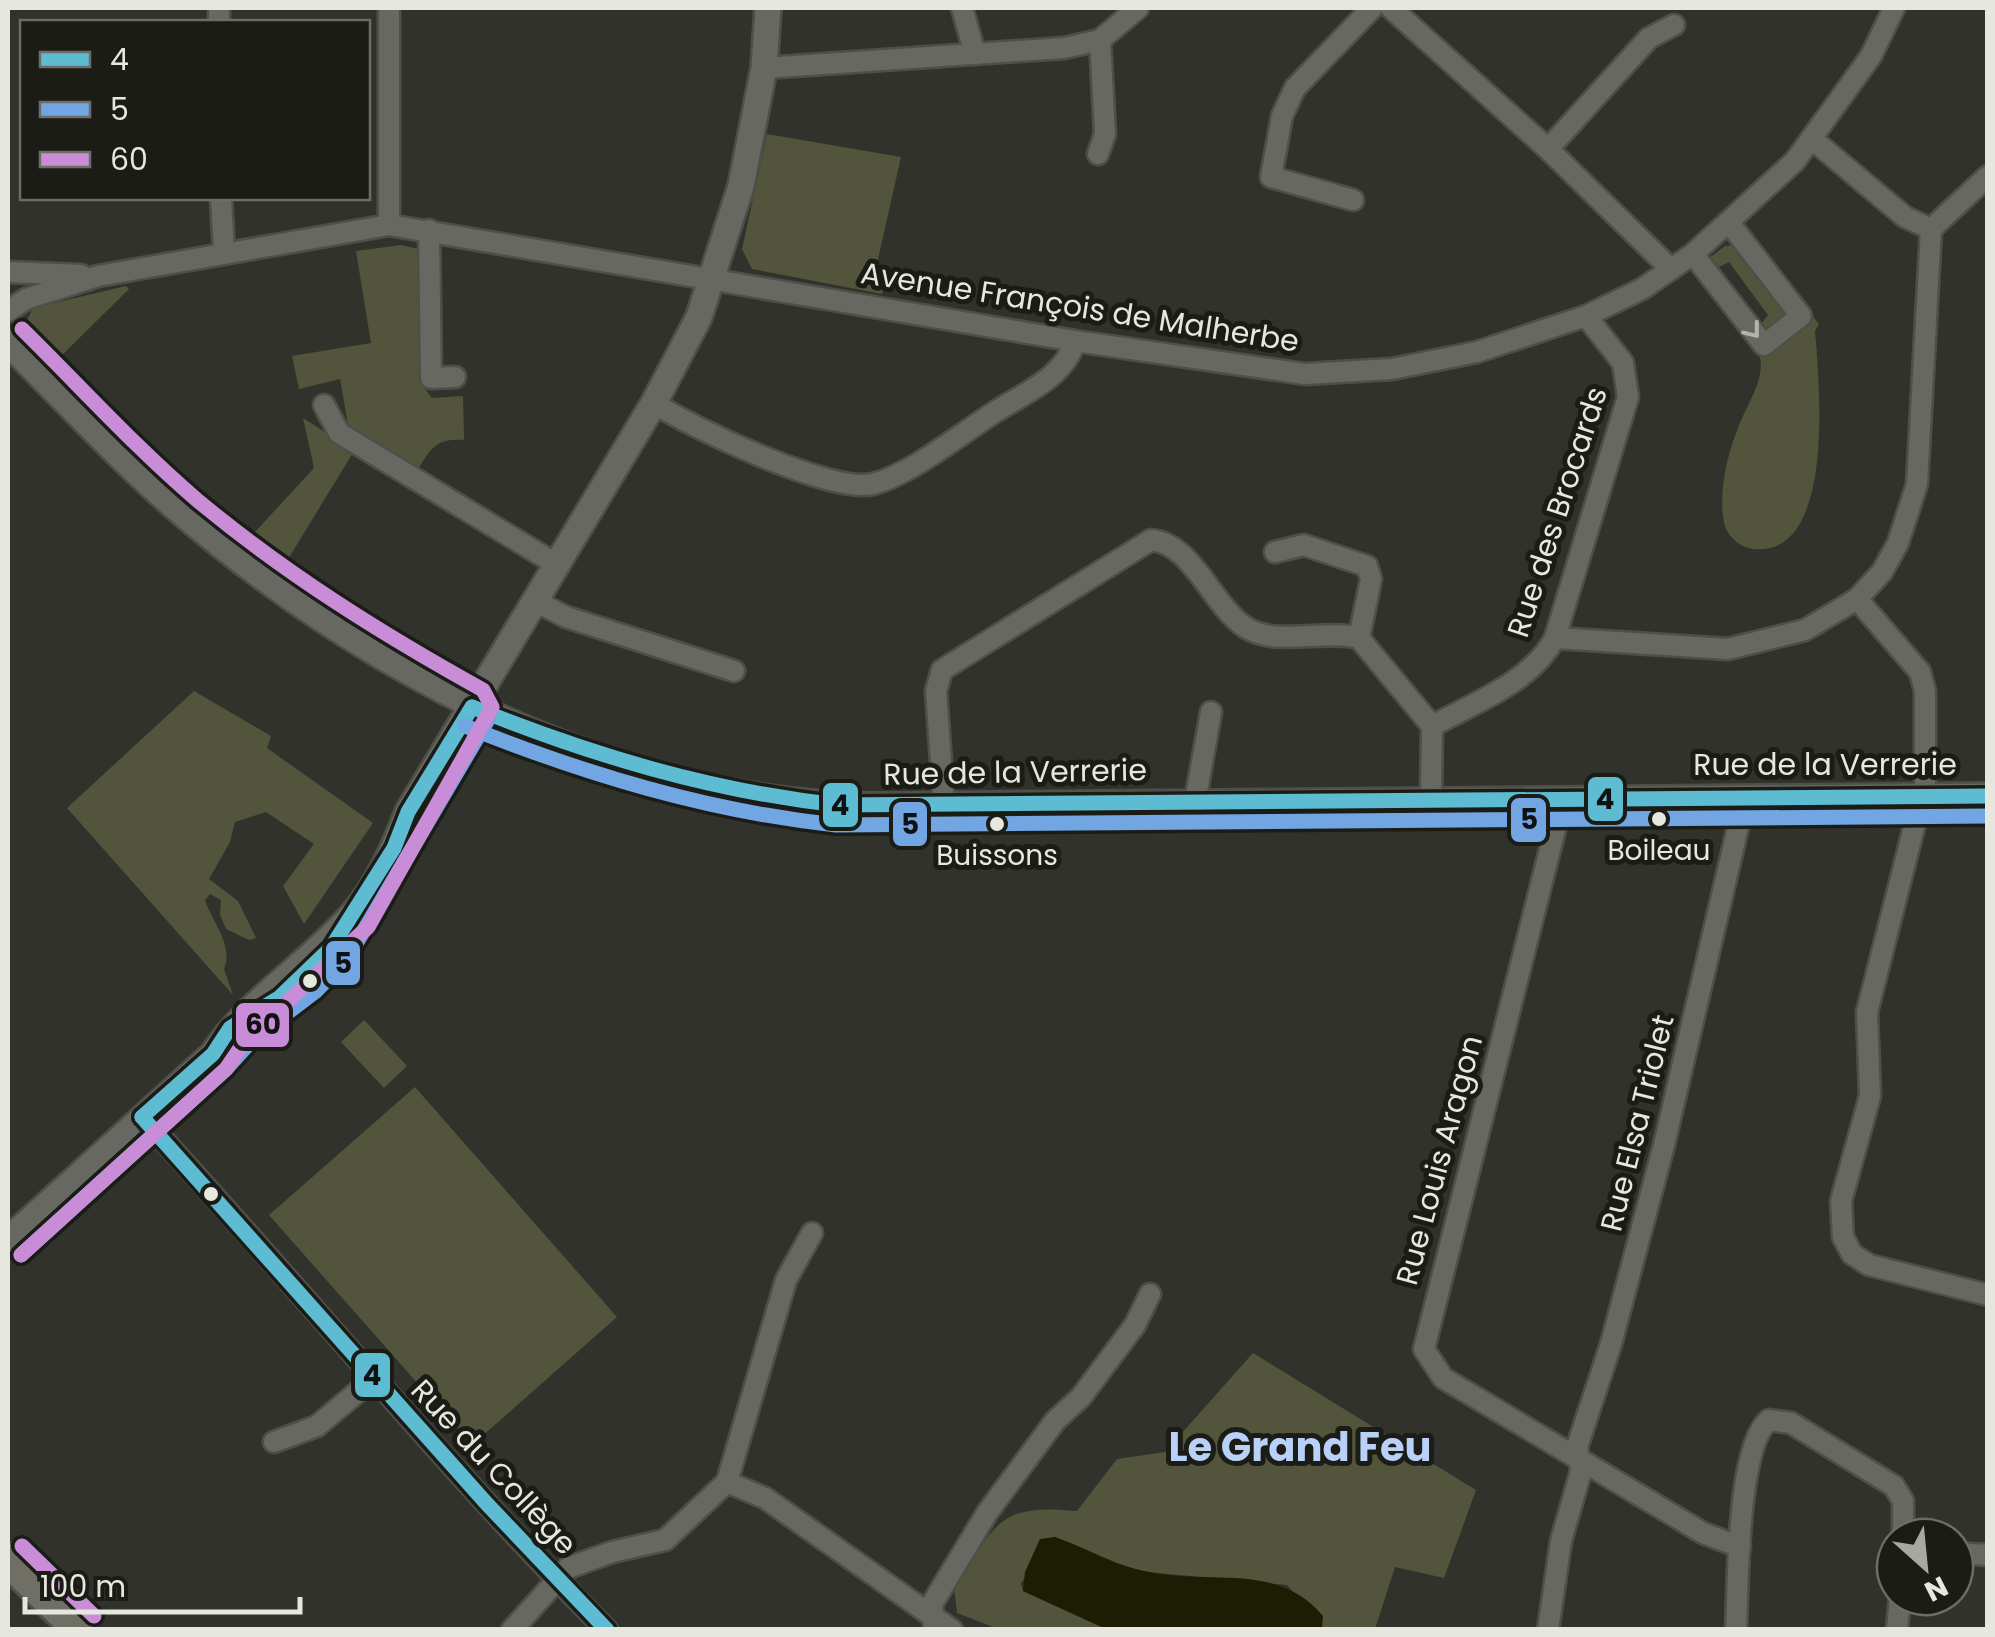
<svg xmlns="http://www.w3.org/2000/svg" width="1995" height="1637" font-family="Poppins,sans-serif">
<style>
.green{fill:#53543c}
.water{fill:#1d1d04}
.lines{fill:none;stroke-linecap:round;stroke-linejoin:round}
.minor-casing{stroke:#4f4f49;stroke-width:25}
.tertiary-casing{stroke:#4f4f49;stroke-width:30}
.primary-casing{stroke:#4f4f49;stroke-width:38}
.minor{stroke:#676862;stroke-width:20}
.tertiary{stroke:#676862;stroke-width:25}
.primary{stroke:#6f6f66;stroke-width:32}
.bus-1-casing{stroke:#1c1c17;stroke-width:22}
.bus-2-casing{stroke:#1c1c17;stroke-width:22}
.bus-3-casing{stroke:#1c1c17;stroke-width:22}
.bus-1{stroke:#5dbcd2;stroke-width:15}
.bus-2{stroke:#71a6e3;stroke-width:15}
.bus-3{stroke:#c88dd6;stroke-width:15}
.oneway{stroke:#b3b4ad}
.bus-dot{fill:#e6e7df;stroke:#1c1c17;stroke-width:4}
.labels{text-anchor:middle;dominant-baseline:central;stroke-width:10;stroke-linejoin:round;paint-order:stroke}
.bus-label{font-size:28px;fill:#e6e7df;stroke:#1c1c17}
.street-label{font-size:30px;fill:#e6e7df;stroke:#1c1c17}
.district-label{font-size:40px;font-weight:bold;fill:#b9d0f7;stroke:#1c1c17}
.line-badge{stroke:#1c1c17;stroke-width:4}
.pale-badge-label{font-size:28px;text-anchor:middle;font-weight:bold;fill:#111}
</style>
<rect width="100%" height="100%" fill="#32322c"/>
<g class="green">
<polygon points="767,134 901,157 874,277 885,281 882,294 752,269 742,249"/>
<path d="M401,245l17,4 3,135 11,14 31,-2 1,44c-28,-2 -33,8 -47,31l-68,-41 -9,-51 -41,10 -7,-33 79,-13 -15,-92z"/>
<polygon points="1736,245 1790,312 1767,336 1759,327 1768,315 1729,262 1717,268 1708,259 1725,246"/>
<polygon points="126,286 129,289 60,357 78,375 68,385 26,348 21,332 33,308"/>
<path d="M1810,313l9,11 -4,7c4,49 22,227 -62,218 -13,-2 -24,-11 -28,-23 -8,-29 2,-71 13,-98 8,-22 27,-48 22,-71z"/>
<polygon points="303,418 354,451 279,574 242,546 314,468"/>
<path d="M194,691l77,45 -4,12 106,75 -69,101 -21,-38 31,-42 -48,-32 -31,10 -5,20 -21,37 29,22 18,37 -7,2 -23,-11 -6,-14 1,-15 -11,-6 -5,6c7,22 29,45 19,69l9,26 -166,-187z"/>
<polygon points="364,1020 407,1066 384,1088 341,1042"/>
<polygon points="415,1087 617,1317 472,1445 269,1215"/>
<path d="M1253,1353l223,137 -32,88 -49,-11 -20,62h-55l2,-4 -35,-40 -140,-13 -35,-9 -57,-26 -34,46 2,8 83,38h-108l-41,-16 -3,-27c43,-61 42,-83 123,-75l40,-52 48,-7z"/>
</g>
<path class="water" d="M1055,1537c32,11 60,29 94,35 63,13 130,-10 174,44l-1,11 -216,2 -83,-38 2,-19 15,-33z"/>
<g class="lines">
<defs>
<g id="minor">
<polyline points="219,8 219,22"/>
<polyline points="389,8 389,225"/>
<polyline points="962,8 975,54"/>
<polyline points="1391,8 1548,149 1671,269"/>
<polyline points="764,68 1064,48 1100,40 1138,8"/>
<polyline points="1812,139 1905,217 1931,229 1988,176"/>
<polyline points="1548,149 1649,38 1674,25"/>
<polyline points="1098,154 1105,134 1100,40"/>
<polyline points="221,198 224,252"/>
<polyline points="1353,200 1271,177 1282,116 1295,88 1372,8"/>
<polyline points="429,230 431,378 455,377"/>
<polyline points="1693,254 1764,345 1801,316 1730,224"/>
<polyline points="8,272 81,275"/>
<polyline points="8,311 26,299 98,276 389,225 1075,341 1305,374 1392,369 1477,352 1586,316 1642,289 1693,254 1795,161 1871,56 1894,8"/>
<path d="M654,403c38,25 178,91 219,81 39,-10 90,-52 125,-74 29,-18 67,-34 77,-69"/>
<polyline points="324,405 339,433 556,564"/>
<polyline points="1275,552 1304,545 1367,566 1371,579 1359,638"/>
<polyline points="1857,599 1920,672 1925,691 1925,784 1867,1012 1870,1096 1841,1201 1843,1237 1852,1254 1869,1265 1988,1295"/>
<polyline points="535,601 566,617 734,671"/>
<polyline points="1555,638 1728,649 1805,630 1857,599 1882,572 1898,543 1917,484 1931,229"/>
<path d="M1431,798l1,-72c44,-24 98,-43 123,-88l73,-241 -5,-34 -37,-47"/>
<polyline points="1563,798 1424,1349 1443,1378 1703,1533 1740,1547"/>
<polyline points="1195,802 1211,712"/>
<path d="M944,805l-8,-114 6,-21 209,-130c41,3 61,65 94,87 30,20 79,2 114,11l73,88"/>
<path d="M142,1117c157,169 301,349 465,513"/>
<polyline points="274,1442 317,1426 373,1379"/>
<polyline points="727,1482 786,1280 812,1233"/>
<polyline points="1955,1553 1988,1555"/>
<polyline points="934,1627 932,1604 987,1513 1055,1421 1081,1397 1135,1325 1150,1294"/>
<polyline points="512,1630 568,1568 612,1552 665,1540 727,1482 765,1498 952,1630"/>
<polyline points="1548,1630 1561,1541 1581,1471 1577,1447 1611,1344 1664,1145 1745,797"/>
<path d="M1736,1630c2,-43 1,-185 33,-210l22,3 103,63 9,15v36"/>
<polyline points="1897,1630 1900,1597"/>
</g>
<g id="tertiary">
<path d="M8,343c57,56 112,117 173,169 191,163 438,292 693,294l1114,-10"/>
<path d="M8,1240l205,-186c36,-54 96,-90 139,-139 25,-28 43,-68 56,-103l246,-409 45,-86 42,-131 23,-118 4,-60"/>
</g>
<polyline id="primary" points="8,1560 80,1630"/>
</defs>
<use href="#minor" class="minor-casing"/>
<use href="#tertiary" class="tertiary-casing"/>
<use href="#primary" class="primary-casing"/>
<use href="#minor" class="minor"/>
<use href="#tertiary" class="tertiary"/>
<use href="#primary" class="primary"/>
<defs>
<g id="bus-1">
<path d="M472,707c119,48 238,84 366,98l1150,-9"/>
<polyline points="142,1117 487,1504 607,1630"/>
<polyline points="142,1117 213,1054 230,1028 280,997 331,948 394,848 408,812 472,707"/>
</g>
<g id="bus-2">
<path d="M465,726c120,48 241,85 371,99l1152,-9"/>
<polyline points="21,1255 226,1069 253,1039 316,991 347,959 489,718"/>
</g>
<g id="bus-3">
<path d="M21,1255l205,-186 19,-28 123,-114 124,-220 -9,-17c-101,-56 -197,-116 -286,-190 -62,-53 -117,-114 -175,-171"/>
<polyline points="22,1546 94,1616"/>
</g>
</defs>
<use href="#bus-1" class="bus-1-casing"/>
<use href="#bus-2" class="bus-2-casing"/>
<use href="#bus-3" class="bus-3-casing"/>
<use href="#bus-1" class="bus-1"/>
<use href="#bus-2" class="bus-2"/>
<use href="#bus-3" class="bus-3"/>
</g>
<defs><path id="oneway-chevron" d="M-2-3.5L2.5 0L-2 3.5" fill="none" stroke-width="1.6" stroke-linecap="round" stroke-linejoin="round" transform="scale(2.5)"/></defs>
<use class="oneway" href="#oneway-chevron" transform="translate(1753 331) rotate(52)"/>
<g class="bus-dot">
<circle cx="1659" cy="819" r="9"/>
<circle cx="997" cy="824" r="9"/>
<circle cx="310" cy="981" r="9"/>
<circle cx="211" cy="1194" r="9"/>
</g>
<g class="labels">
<g class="bus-label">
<text x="1659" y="850">Boileau</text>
<text x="997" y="855">Buissons</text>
</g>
<g class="street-label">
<text transform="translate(1080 307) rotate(9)">Avenue François de Malherbe</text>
<text transform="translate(1557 512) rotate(-72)">Rue des Brocards</text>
<text x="1825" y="764">Rue de la Verrerie</text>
<text transform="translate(1015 772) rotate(-1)">Rue de la Verrerie</text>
<text transform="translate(1637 1123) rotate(-76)">Rue Elsa Triolet</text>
<text transform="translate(1439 1160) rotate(-75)">Rue Louis Aragon</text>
<text transform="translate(494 1467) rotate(47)">Rue du Collège</text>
</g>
<g class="district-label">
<text x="1300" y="1447">Le Grand Feu</text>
</g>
</g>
<g class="line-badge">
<rect x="1586" y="775" width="39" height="48" rx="10" fill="#5dbcd2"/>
<rect x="821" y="781" width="39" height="48" rx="10" fill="#5dbcd2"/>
<rect x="1509" y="796" width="39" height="48" rx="10" fill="#71a6e3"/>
<rect x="891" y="800" width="38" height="48" rx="10" fill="#71a6e3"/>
<rect x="324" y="939" width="38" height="48" rx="10" fill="#71a6e3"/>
<rect x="234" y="1001" width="57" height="48" rx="10" fill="#c88dd6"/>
<rect x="353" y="1351" width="39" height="48" rx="10" fill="#5dbcd2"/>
</g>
<g class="pale-badge-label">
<text x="1605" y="809">4</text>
<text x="840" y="815">4</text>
<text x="1529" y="829">5</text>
<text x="910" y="834">5</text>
<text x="343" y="973">5</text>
<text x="263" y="1034">60</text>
<text x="372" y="1385">4</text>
</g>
<rect width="1995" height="1637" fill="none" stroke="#e6e7df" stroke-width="20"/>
<rect x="20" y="20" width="350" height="180" fill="#1c1c17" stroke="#6d6d67" stroke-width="2.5"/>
<rect x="40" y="52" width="50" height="15" fill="#5dbcd2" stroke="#6d6d67" stroke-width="2.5"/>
<text x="110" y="70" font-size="30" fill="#e6e7df">4</text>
<rect x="40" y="102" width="50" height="15" fill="#71a6e3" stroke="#6d6d67" stroke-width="2.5"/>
<text x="110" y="120" font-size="30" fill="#e6e7df">5</text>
<rect x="40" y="152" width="50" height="15" fill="#c88dd6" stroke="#6d6d67" stroke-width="2.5"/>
<text x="110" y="170" font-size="30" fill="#e6e7df">60</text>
<g transform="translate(1925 1567) rotate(153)"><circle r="48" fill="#1c1c17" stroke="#6d6d67" stroke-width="2.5"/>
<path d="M0-8L18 38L0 25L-18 38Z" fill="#a7a8a0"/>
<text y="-15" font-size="28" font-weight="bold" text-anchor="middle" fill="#e6e7df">N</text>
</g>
<path d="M25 1597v15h275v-15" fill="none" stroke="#e6e7df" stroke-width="5"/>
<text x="40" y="1597" font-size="30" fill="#e6e7df" stroke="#1c1c17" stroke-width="8" paint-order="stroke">100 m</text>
</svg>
